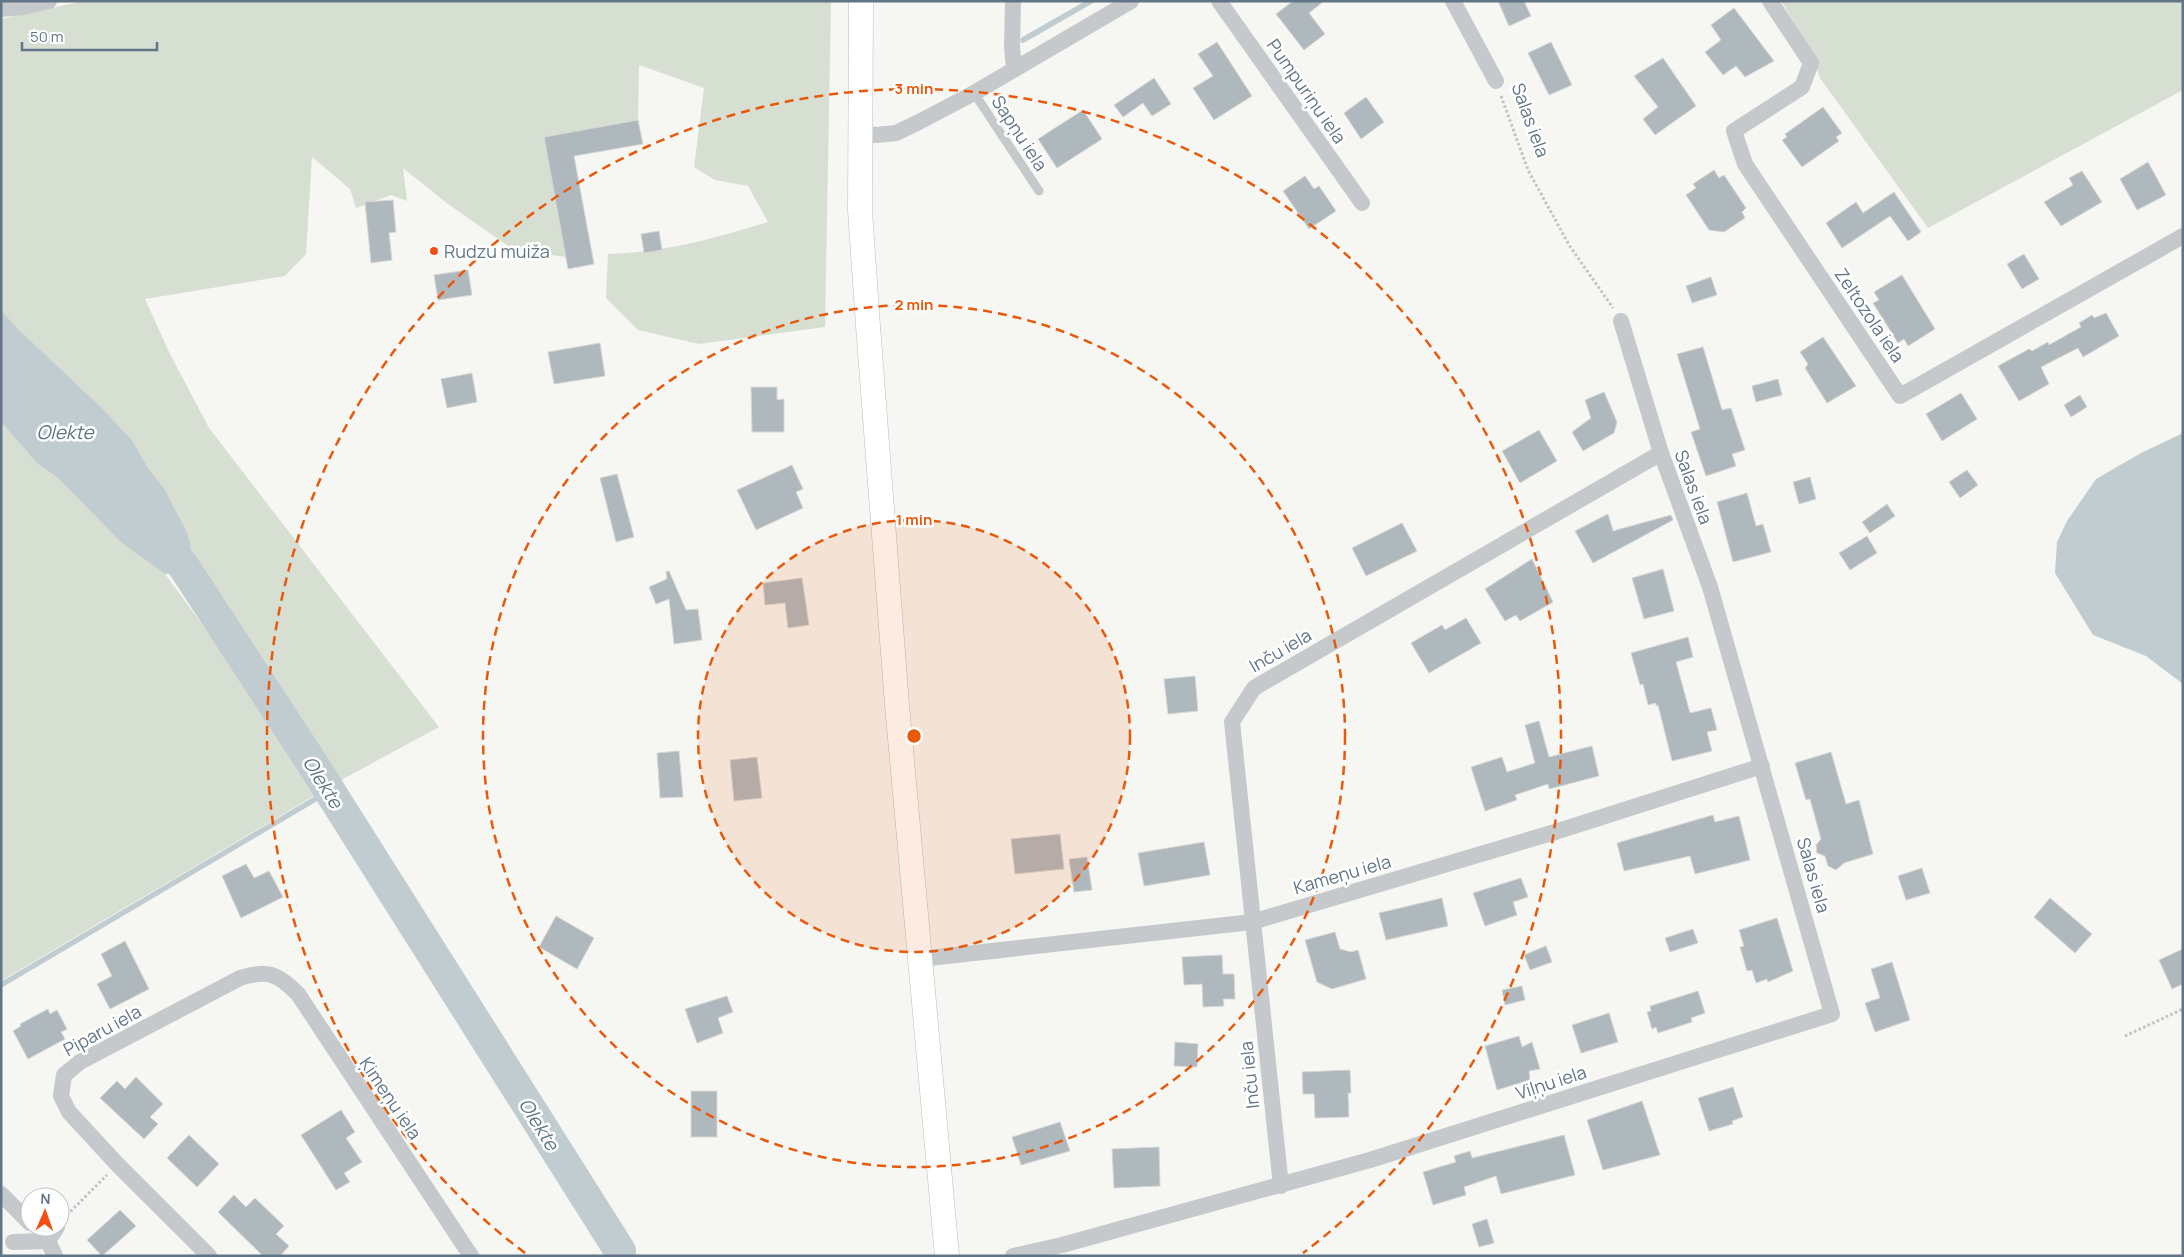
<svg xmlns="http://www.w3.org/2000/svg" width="2184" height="1257" font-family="Manrope,sans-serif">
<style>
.green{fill:#d7dfd3}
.water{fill:#c1ccd1}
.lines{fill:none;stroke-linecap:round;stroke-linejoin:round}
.stream{stroke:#c1ccd1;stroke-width:5.5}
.river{stroke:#c1ccd1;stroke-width:32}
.building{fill:#afb8bd;stroke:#d7d7d5}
.secondary-casing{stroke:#b9bec3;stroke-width:25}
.path{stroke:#c0c2c4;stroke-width:3;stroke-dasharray:2.5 2.5;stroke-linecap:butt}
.service{stroke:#c5c9cc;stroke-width:9}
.minor{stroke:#c5c9cc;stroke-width:16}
.secondary{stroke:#fff;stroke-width:24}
.ring{fill:none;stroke:#e8590c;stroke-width:2.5;stroke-dasharray:9 6}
.poi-dot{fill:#f44e14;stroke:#fff;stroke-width:2}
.labels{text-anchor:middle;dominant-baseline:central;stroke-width:5;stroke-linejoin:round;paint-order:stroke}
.street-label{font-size:18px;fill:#627586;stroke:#fff}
.poi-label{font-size:18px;fill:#627586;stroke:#fff;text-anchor:start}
.water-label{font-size:19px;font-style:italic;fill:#5e7883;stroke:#fff}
.centre{fill:#e8590c;stroke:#fff;stroke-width:2.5}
.ring-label{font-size:15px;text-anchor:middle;font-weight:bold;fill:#e8590c;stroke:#fff;stroke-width:5;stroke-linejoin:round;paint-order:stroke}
</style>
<rect width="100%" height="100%" fill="#f6f6f2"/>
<g class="green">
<path d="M84,1h747l-6,326 -126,17 -61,-14 -32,-32 2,-44c59,-2 103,-15 160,-32l-20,-36 -33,-6 -21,-13 10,-79 -65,-23 -1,55 -94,17 22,120 -52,-7 -66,-46 -45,-36 4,33 -16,-6 -35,13 -6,-19 -38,-32 -6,97 -21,22 -140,23 24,53 40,76 230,299 -107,58 -143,-223 2,-16 -4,-14 -23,-44 -16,-20 -16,-28 -31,-33 -85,-80 -15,-17v-291z"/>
<polygon points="1781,1 2183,1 2183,90 1928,228 1820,78 1811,51"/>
<polygon points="1,422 37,463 58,478 146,560 165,574 324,790 1,981"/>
</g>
<g class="water">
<polygon points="1,310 16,327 101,407 132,440 148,468 164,488 187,532 191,546 189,562 179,572 165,574 121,542 58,478 37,463 1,422"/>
<polygon points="2183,433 2183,684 2146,656 2093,635 2055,573 2057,542 2067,521 2096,479 2141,453"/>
</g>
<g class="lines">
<g class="stream">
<polyline points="1023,40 1091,1"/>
<polyline points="1,985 329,791"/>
</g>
<polyline class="river" points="156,532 184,567 310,760 620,1251"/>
</g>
<g class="building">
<polygon points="1293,1 1324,1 1309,13 1325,34 1304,50 1276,14"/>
<polygon points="1498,1 1524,1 1531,16 1509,26"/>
<polygon points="1734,8 1774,61 1745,77 1736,66 1723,75 1705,52 1721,40 1711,25"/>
<polygon points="1217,42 1252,96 1214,120 1193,88 1213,76 1198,54"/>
<polygon points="1551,42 1572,85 1549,95 1528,53"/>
<polygon points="1663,58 1696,106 1655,135 1643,119 1658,107 1634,76"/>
<polygon points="1154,78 1171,104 1152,116 1143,103 1123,117 1114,105"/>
<polygon points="1366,97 1384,122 1361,139 1344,113"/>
<polygon points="1823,107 1842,133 1836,137 1839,141 1802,167 1782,140 1787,137 1785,134"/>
<polygon points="1083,110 1102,139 1057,168 1038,139"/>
<polygon points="638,120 643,144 574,156 594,264 568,269 544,137"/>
<polygon points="2148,162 2166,195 2137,210 2120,179"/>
<polygon points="1714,170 1719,178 1724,175 1746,208 1742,212 1745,218 1724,232 1709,230 1686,195 1696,188 1693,184"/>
<polygon points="2082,171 2102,202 2061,226 2044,202 2073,185 2069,178"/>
<polygon points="1305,176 1314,189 1319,186 1336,211 1309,229 1283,191"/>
<polygon points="1894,192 1921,232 1908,241 1890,216 1842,248 1826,223 1856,202 1863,213"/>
<polygon points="393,200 396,232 389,233 392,260 371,263 365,202"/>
<polygon points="659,231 662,250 644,253 641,234"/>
<polygon points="2024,254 2039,279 2022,289 2007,264"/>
<polygon points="468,270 472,295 438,300 434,275"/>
<polygon points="1902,275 1935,329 1908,346 1904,339 1898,343 1873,303 1879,300 1874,292"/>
<polygon points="1711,277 1717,295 1692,303 1686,286"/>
<polygon points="2106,313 2119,336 2083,357 2078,348 2041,367 2049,384 2019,401 1998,366 2029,349 2032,351 2048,342 2049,345 2081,327 2079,323 2092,315 2094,318"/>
<polygon points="1823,337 1856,386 1827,403 1805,368 1808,364 1800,352"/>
<polygon points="600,343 605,376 554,384 548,352"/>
<polygon points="1703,347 1722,410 1731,408 1745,450 1732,454 1736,466 1706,476 1691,432 1700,429 1677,354"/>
<polygon points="472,373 477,402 447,408 441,379"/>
<polygon points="1778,379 1782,395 1756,402 1752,386"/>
<polygon points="751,387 777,387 777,400 784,399 784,432 752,432"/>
<polygon points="1604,392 1617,422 1614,433 1583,451 1572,432 1591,418 1585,400"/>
<polygon points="1961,393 1977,419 1942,441 1926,414"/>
<polygon points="2080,395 2087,407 2071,417 2064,405"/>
<polygon points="1539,430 1557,461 1520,483 1502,451"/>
<polygon points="792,465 803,489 796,492 803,508 756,530 737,490"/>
<polygon points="1967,470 1978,485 1960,498 1949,482"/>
<polygon points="617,474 634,537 616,542 600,478"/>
<polygon points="1810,477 1816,499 1799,504 1793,482"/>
<polygon points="1747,493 1756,526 1763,524 1771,552 1733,562 1717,502"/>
<polygon points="1887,504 1895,516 1870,533 1862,522"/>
<polygon points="1608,514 1613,531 1671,515 1673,520 1593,563 1575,531"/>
<polygon points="1402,523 1417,551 1366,576 1352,548"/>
<polygon points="1867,536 1877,553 1850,570 1839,553"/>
<polygon points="1532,559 1553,602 1520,621 1516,615 1505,621 1485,589"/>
<polygon points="1663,569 1674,611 1644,619 1632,578"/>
<polygon points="669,571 686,610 698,609 702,640 674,644 669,599 656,604 649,587 667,579 666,572"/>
<polygon points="802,578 809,625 788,628 785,603 765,605 763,583"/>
<polygon points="1466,618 1481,643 1429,673 1411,643 1442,625 1445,630"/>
<polygon points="1688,637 1693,657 1676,662 1690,713 1711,708 1717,730 1707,732 1712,751 1672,761 1658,705 1656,706 1656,703 1648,705 1643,684 1640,685 1631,653"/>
<polygon points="1195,676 1198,711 1168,714 1164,679"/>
<polygon points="1539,721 1549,757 1592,746 1599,776 1549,789 1548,784 1515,795 1517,800 1485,811 1471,767 1502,757 1507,772 1535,763 1525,725"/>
<polygon points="679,751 683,797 660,798 657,753"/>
<polygon points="1831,752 1846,804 1859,800 1873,854 1844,863 1836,870 1828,866 1825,856 1817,853 1816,845 1821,839 1810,799 1806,800 1795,763"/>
<polygon points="757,757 762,798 734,801 730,760"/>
<polygon points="1713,815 1715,822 1739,816 1750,860 1695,874 1690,856 1624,871 1617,843"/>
<polygon points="1060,834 1064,869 1015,874 1011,839"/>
<polygon points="1204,842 1210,875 1144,886 1138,853"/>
<polygon points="1087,857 1092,890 1074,892 1069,859"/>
<polygon points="246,864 254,878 269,871 283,897 241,918 222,876"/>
<polygon points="1922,868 1930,893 1906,900 1898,876"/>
<polygon points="1521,878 1528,897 1513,902 1517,915 1485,926 1473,893"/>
<polygon points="1442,898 1448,926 1386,940 1379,913"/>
<polygon points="2050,898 2092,934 2075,953 2034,917"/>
<polygon points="556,916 594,938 577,969 539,947"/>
<polygon points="1777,918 1793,971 1768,982 1767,979 1756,983 1752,970 1747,971 1740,947 1744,946 1739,930"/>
<polygon points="1693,929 1698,943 1670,952 1665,938"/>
<polygon points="1335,932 1340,949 1351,952 1358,950 1366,979 1332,989 1317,982 1305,940"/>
<polygon points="125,941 149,989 110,1009 97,984 112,976 101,954"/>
<polygon points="1546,946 1552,962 1530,970 1524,955"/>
<polygon points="2183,949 2183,984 2172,989 2159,960"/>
<polygon points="1222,955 1223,974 1234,974 1235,999 1223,999 1224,1006 1203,1007 1202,984 1184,985 1182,957"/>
<polygon points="1892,962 1910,1020 1875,1032 1865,1003 1880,998 1871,969"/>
<polygon points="1522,986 1525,1000 1505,1005 1502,990"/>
<polygon points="1698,991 1705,1013 1691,1018 1692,1022 1658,1033 1656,1027 1652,1029 1647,1012 1651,1011 1650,1006"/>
<polygon points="727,996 733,1012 718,1018 723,1033 697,1043 685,1009"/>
<polygon points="48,1009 50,1014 57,1010 67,1029 61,1032 65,1039 28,1059 13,1031 21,1026 20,1024"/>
<polygon points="1609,1013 1618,1042 1581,1053 1572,1025"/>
<polygon points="1519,1036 1522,1047 1532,1042 1540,1069 1529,1071 1530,1080 1497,1090 1485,1046"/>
<polygon points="1175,1042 1198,1044 1197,1067 1174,1066"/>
<polygon points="1350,1070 1351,1093 1348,1093 1349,1117 1315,1118 1314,1094 1303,1094 1302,1072"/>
<polygon points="136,1077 163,1104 150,1117 158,1124 144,1139 100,1098 117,1081 125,1089"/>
<polygon points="1733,1087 1743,1117 1732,1121 1733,1124 1709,1131 1698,1098"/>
<rect x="691" y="1091" width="26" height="46"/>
<polygon points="1642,1101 1660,1155 1603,1170 1587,1120"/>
<polygon points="341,1110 355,1132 346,1138 362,1162 344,1173 350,1182 336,1190 301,1135"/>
<polygon points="1060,1122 1070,1151 1021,1165 1012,1137"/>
<polygon points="189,1135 219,1164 197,1187 167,1158"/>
<polygon points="1564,1135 1575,1175 1501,1194 1496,1176 1464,1187 1466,1195 1433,1205 1423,1172 1456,1162 1454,1156 1470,1151 1472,1158"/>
<polygon points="1159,1147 1160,1186 1114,1188 1112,1149"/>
<polygon points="234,1195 246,1207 255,1198 284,1226 276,1234 289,1246 280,1256 263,1256 218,1212"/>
<polygon points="120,1210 136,1226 102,1256 87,1240"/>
<polygon points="1487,1219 1494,1243 1479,1247 1472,1224"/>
</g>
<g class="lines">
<defs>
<polyline id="secondary" points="861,1 860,210 868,326 897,705 947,1256"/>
</defs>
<use href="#secondary" class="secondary-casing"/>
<g class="path">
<polyline points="1501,96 1528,170 1569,245 1613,308"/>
<polyline points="2125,1036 2183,1009"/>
<polyline points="67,1215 107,1175"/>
</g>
<polyline class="service" points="974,93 1039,191"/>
<g class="minor">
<polyline points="1013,1 1012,47 1014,69"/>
<polyline points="1219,1 1362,203"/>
<polyline points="1453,1 1496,81"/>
<polyline points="1770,1 1811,63 1802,87 1734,131 1745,164 1900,396 2183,236"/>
<polyline points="1,9 23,7 49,1"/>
<polyline points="860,133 876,135 896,133 917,123 974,93 1131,1"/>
<polyline points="920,959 1252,922 1555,832 1762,766"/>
<polyline points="1281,1186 1232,722 1254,688 1661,453"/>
<polyline points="1,1194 30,1223"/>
<polyline points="13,1242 48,1241"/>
<polyline points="55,1256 48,1241 57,1227"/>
<path d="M209,1256l-92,-92 -48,-52 -8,-16 3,-21 16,-13 160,-84c28,-9 38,-4 58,16l173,262"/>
<polyline points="1013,1256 1062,1245 1370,1160 1832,1014 1710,587 1661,453 1621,321"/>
</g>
<use href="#secondary" class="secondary"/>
</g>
<circle cx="914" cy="736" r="216" fill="#e8590c" fill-opacity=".12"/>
<g class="ring">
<circle cx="914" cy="736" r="216"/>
<circle cx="914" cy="736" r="431"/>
<path d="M525 1253A647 647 0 1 1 1303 1253"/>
</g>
<circle class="poi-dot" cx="434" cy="251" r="5"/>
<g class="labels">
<g class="street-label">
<text transform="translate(1307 91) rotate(55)">Pumpuriņu iela</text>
<text transform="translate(1531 120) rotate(70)">Salas iela</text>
<text transform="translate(1020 133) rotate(57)">Sapņu iela</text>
<text transform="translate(1870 315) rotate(56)">Zeltozola iela</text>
<text transform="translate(1694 487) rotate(70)">Salas iela</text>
<text transform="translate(1280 650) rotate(-30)">Inču iela</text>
<text transform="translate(1342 874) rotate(-16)">Kameņu iela</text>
<text transform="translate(1814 875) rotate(74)">Salas iela</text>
<text transform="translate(102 1030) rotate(-29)">Piparu iela</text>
<text transform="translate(1249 1075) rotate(-96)">Inču iela</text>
<text transform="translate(1551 1082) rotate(-18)">Viļņu iela</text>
<text transform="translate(391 1098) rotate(56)">Ķimeņu iela</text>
</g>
<g class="poi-label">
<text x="444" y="251">Rudzu muiža</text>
</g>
<g class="water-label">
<text x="65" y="432">Olekte</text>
<text transform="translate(323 782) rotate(58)">Olekte</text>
<text transform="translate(539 1124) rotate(58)">Olekte</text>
</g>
</g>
<circle cx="914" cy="736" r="8" class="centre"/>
<g class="ring-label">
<text x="914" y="94">3 min</text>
<text x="914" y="310">2 min</text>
<text x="914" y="525">1 min</text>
</g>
<rect width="2184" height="1257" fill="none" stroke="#627586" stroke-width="5"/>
<g transform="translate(45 1212) rotate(2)"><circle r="24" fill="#ffffff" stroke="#c0c8cf"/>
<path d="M0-4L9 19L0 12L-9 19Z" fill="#f44e14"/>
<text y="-8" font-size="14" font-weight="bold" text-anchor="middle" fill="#627586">N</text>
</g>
<path d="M22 42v8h135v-8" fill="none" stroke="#627586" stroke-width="2.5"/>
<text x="30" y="42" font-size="15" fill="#627586" stroke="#ffffff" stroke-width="4" paint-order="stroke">50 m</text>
</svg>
